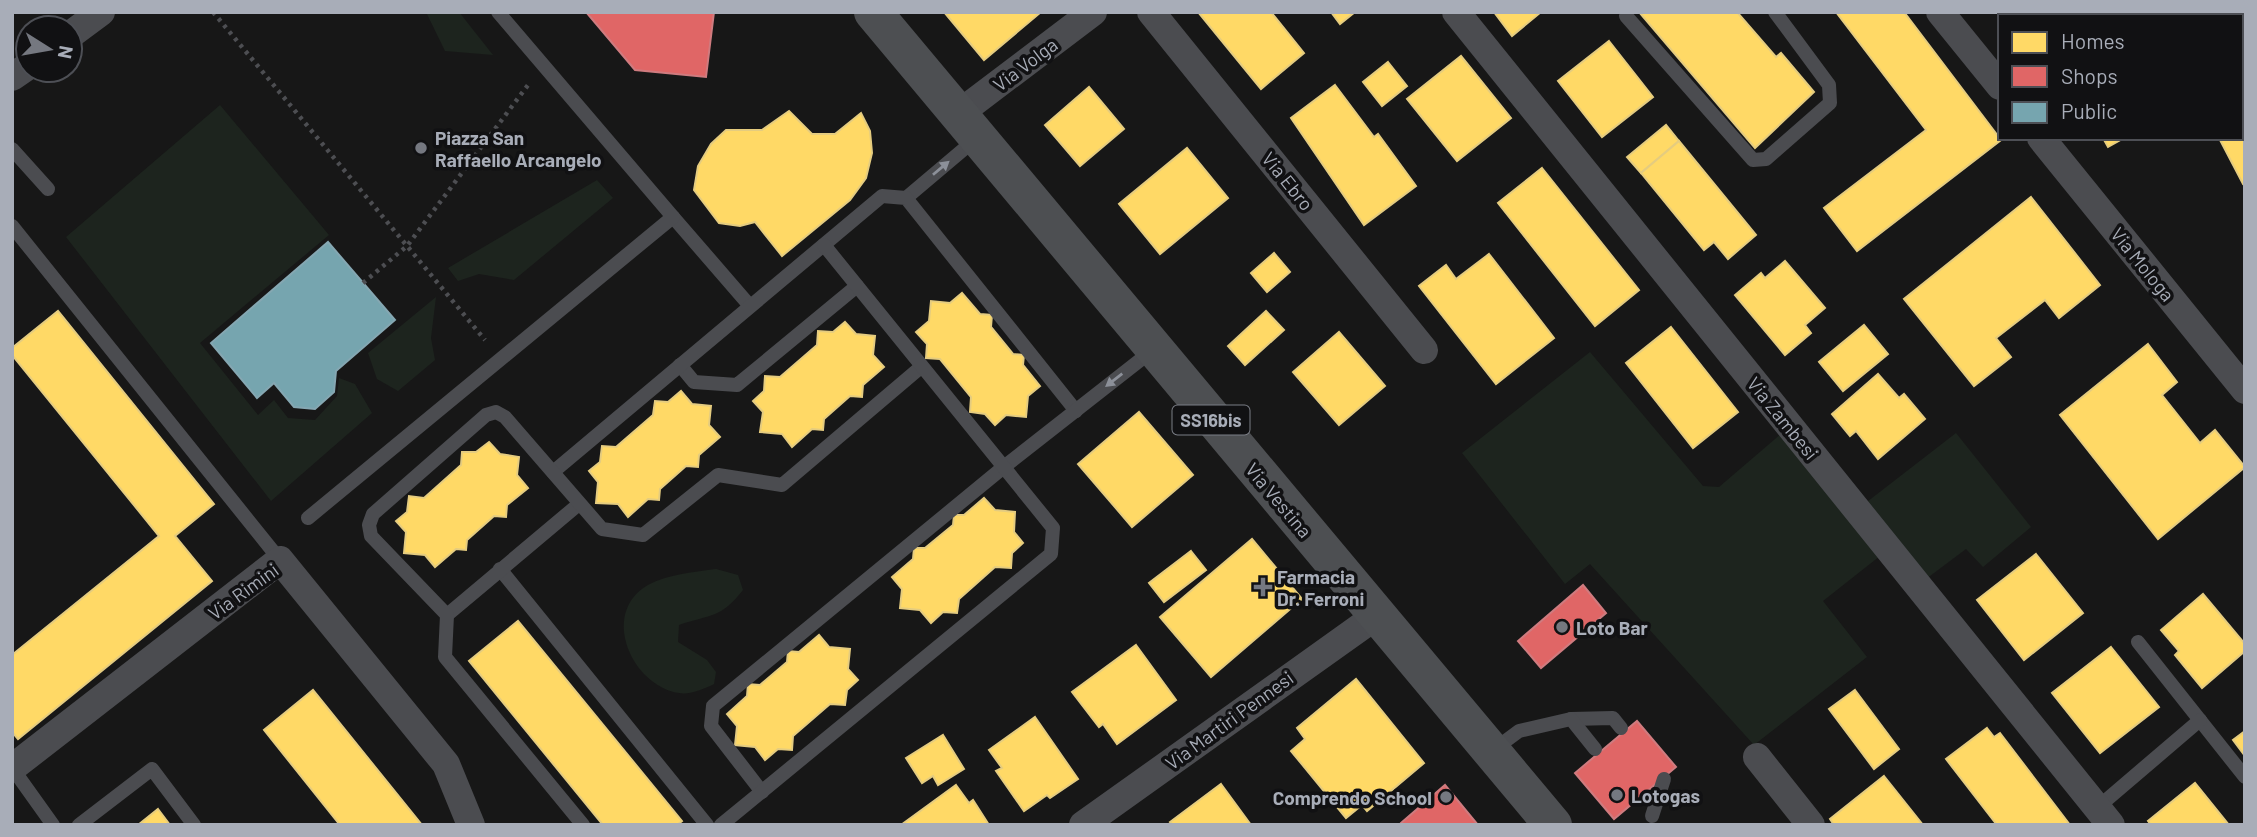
<svg xmlns="http://www.w3.org/2000/svg" width="2257" height="837" font-family="Barlow,sans-serif">
<style>
.green{fill:#1d241e}
.homes{fill:#ffd966;stroke:#e5cc7f;stroke-width:2}
.shops{fill:#e06666;stroke:#cf7b7f;stroke-width:2}
.public{fill:#76a5af;stroke:#85a7b2;stroke-width:2}
.lines{fill:none;stroke-linecap:round;stroke-linejoin:round}
.path{stroke:#4d4e52;stroke-width:4.5;stroke-dasharray:3.5 5;stroke-linecap:butt}
.lane{stroke:#4b4c50;stroke-width:14}
.street{stroke:#4b4c50;stroke-width:28}
.primary{stroke:#4d4f52;stroke-width:38}
.oneway{fill:#8c9099}
.poi-dot{fill:#757880;stroke:#111113;stroke-width:2.5}
.labels{text-anchor:middle;dominant-baseline:central;stroke-width:7;stroke-linejoin:round;paint-order:stroke}
.shield{fill:#111113;stroke:#7b7e86;stroke-width:2}
.shield-label{font-size:18px;font-weight:bold;fill:#a8adb8}
.street-label{font-size:19px;fill:#a8adb8;stroke:#111113}
.poi-label{font-size:19px;font-weight:bold;fill:#a8adb8;stroke:#111113;text-anchor:start}
</style>
<rect width="100%" height="100%" fill="#171717"/>
<g class="green">
<polygon points="426,12 459,12 493,55 445,51"/>
<polygon points="220,105 329,235 200,343 258,415 274,400 288,418 315,420 337,396 339,378 355,384 372,413 271,501 66,237"/>
<polygon points="597,180 613,198 514,280 479,274 458,281 448,268"/>
<polygon points="436,297 431,338 435,360 398,391 377,379 368,353"/>
<polygon points="1590,352 1703,486 1719,487 1781,434 1880,556 1823,601 1867,657 1754,745 1590,564 1565,584 1462,453"/>
<polygon points="1956,433 2031,527 1983,567 1966,549 1926,579 1863,505"/>
<path d="M716,569l22,6 5,15c-23,29 -32,24 -64,35l-1,17 29,18 9,12 -2,12c-10,5 -24,11 -35,9 -47,-7 -80,-80 -31,-108 20,-11 47,-13 68,-16z"/>
</g>
<g class="homes">
<polygon points="944,12 1041,12 984,60"/>
<polygon points="1198,12 1271,12 1304,53 1261,89"/>
<polygon points="1331,12 1355,12 1340,24"/>
<polygon points="1494,12 1541,12 1512,36"/>
<polygon points="1639,12 1737,12 1776,57 1781,53 1814,92 1755,148"/>
<polygon points="1836,12 1904,12 2001,140 1857,251 1824,208 1926,130"/>
<polygon points="1609,41 1653,97 1602,137 1558,81"/>
<polygon points="1461,56 1511,118 1457,161 1407,99"/>
<polygon points="1388,62 1407,86 1382,106 1363,82"/>
<polygon points="1335,85 1374,137 1378,134 1416,186 1364,225 1291,118"/>
<polygon points="1089,87 1124,129 1080,166 1045,125"/>
<polygon points="789,111 812,134 835,134 861,113 870,131 872,153 866,178 850,200 782,256 755,222 740,226 719,223 694,190 698,166 711,144 726,130 762,130"/>
<polygon points="2245,112 2245,183 2243,184 2219,138 2241,138 2241,114"/>
<polygon points="1666,125 1679,141 1641,173 1627,157"/>
<polygon points="2103,138 2124,138 2108,147"/>
<polygon points="1679,141 1756,235 1728,259 1714,242 1704,250 1641,173"/>
<polygon points="1187,148 1228,198 1160,254 1119,204"/>
<polygon points="1542,168 1639,290 1595,326 1498,203"/>
<polygon points="2031,197 2100,285 2059,318 2045,300 1996,338 2011,357 1974,386 1904,299"/>
<polygon points="1274,253 1290,272 1267,292 1251,273"/>
<polygon points="1489,254 1554,338 1496,384 1419,286 1446,265 1456,279"/>
<polygon points="1785,261 1825,308 1805,325 1811,333 1785,355 1735,295 1761,273 1765,278"/>
<polygon points="962,293 980,314 992,315 991,327 1013,354 1024,355 1023,365 1040,386 1028,396 1026,417 1006,415 995,425 985,414 970,412 971,397 940,359 926,358 927,344 916,332 929,321 931,301 950,303"/>
<polygon points="58,311 214,504 175,536 212,581 18,739 12,732 12,655 159,536 12,355 12,348"/>
<polygon points="1266,311 1284,330 1245,365 1228,346"/>
<polygon points="845,322 856,334 875,336 873,355 884,367 863,385 862,397 850,396 824,419 823,430 812,429 792,447 782,434 760,432 763,412 753,401 764,391 765,376 780,377 817,345 818,331 833,332"/>
<polygon points="1864,325 1888,354 1843,391 1819,362"/>
<polygon points="1671,327 1738,412 1693,448 1626,363"/>
<polygon points="1339,332 1385,386 1339,425 1293,372"/>
<polygon points="2148,344 2177,382 2162,395 2200,443 2215,430 2245,467 2158,539 2060,415"/>
<polygon points="1878,374 1899,398 1904,394 1925,419 1878,459 1856,431 1850,436 1832,414"/>
<polygon points="681,391 692,404 711,406 709,425 720,437 699,455 698,467 686,466 660,489 659,500 648,499 628,517 618,504 596,503 598,482 589,471 600,462 602,446 616,447 653,415 655,401 668,402"/>
<polygon points="1139,412 1193,475 1132,527 1078,464"/>
<polygon points="489,442 500,454 519,457 517,475 528,488 507,505 506,517 494,516 467,540 466,550 456,549 435,567 425,555 404,553 406,532 396,521 407,512 409,496 424,498 461,465 462,452 476,452"/>
<polygon points="984,498 995,510 1015,512 1014,532 1023,543 1012,553 1011,568 995,567 959,599 957,613 943,612 931,623 920,610 900,608 902,589 892,577 913,559 914,548 925,548 953,525 954,515 964,515"/>
<polygon points="1252,539 1302,599 1211,677 1160,617"/>
<polygon points="1191,551 1206,570 1164,602 1149,583"/>
<polygon points="2036,554 2083,613 2024,660 1977,600"/>
<polygon points="2203,594 2245,644 2245,651 2202,688 2175,655 2179,651 2161,630"/>
<polygon points="518,621 682,821 677,825 603,825 469,661"/>
<polygon points="819,635 829,647 850,649 848,669 858,680 847,690 845,705 830,704 793,736 792,750 778,749 765,760 755,747 735,745 737,726 727,714 747,696 748,684 760,685 787,662 788,651 799,652"/>
<polygon points="1136,645 1176,700 1117,744 1103,724 1099,727 1072,692"/>
<polygon points="2111,647 2159,707 2100,753 2052,693"/>
<polygon points="1356,679 1424,763 1367,811 1362,805 1346,818 1291,751 1305,739 1297,728"/>
<polygon points="313,690 422,825 340,825 264,730"/>
<polygon points="1855,690 1899,749 1874,769 1829,709"/>
<polygon points="1035,717 1078,779 1050,798 1047,795 1024,811 996,771 1002,768 989,750"/>
<polygon points="1987,728 1994,737 2000,733 2070,825 1997,825 1946,759"/>
<polygon points="2245,731 2245,756 2233,740"/>
<polygon points="943,735 964,769 938,785 933,776 922,783 906,758"/>
<polygon points="1884,776 1923,825 1834,825 1830,819"/>
<polygon points="2195,783 2229,825 2151,825 2148,821"/>
<polygon points="1221,784 1251,825 1173,825 1170,822"/>
<polygon points="956,785 969,803 973,800 989,825 901,825"/>
<polygon points="158,809 170,825 138,825"/>
</g>
<g class="shops">
<polygon points="586,12 714,12 706,77 635,70"/>
<polygon points="1583,585 1606,613 1541,668 1518,641"/>
<polygon points="1637,721 1676,767 1614,819 1575,773"/>
<polygon points="1445,785 1478,825 1402,825 1401,823"/>
</g>
<polygon class="public" points="328,242 395,320 336,371 334,392 315,409 294,407 274,383 257,398 211,343"/>
<g class="lines">
<g class="path">
<polyline points="213,12 485,340"/>
<polyline points="363,283 407,246 528,85"/>
</g>
<g class="lane">
<polyline points="1626,16 1753,160 1766,159 1830,103 1829,85 1775,12"/>
<polyline points="12,149 48,189"/>
<polyline points="906,198 977,138"/>
<polyline points="673,217 750,306"/>
<polyline points="12,226 280,560"/>
<polyline points="680,365 694,382 737,385 857,286"/>
<polyline points="553,472 882,196 906,198 1076,411"/>
<polyline points="308,518 673,217 498,12"/>
<polyline points="500,569 707,825"/>
<polyline points="447,615 579,504"/>
<polyline points="2138,642 2245,777"/>
<polyline points="1571,719 1613,718 1621,728"/>
<polyline points="1492,751 1519,731 1571,719 1595,749"/>
<polyline points="13,769 53,825"/>
<polyline points="762,792 711,726 713,706 1005,466 1153,350"/>
<polyline points="2097,808 2200,720"/>
<polyline points="1652,816 1664,779"/>
<polyline points="79,825 152,769 194,825"/>
<polyline points="583,825 445,657 447,615 371,536 369,525 373,514 486,415 496,412 505,417 602,529 643,535 718,475 782,485 921,367"/>
<polyline points="721,825 1051,554 1053,528 824,245"/>
</g>
<g class="street">
<polyline points="1151,12 1424,350"/>
<polyline points="1456,12 2111,825"/>
<polyline points="1940,12 2000,86"/>
<polyline points="2226,12 2228,16"/>
<polyline points="70,35 101,12"/>
<polyline points="2241,45 2245,53"/>
<polyline points="12,77 28,66"/>
<polyline points="957,115 1093,12"/>
<polyline points="2041,138 2245,390"/>
<polyline points="1757,757 1811,825"/>
<polyline points="12,768 280,560 446,764 471,825"/>
<polyline points="1083,825 1376,616"/>
</g>
<polyline class="primary" points="873,12 1553,825"/>
</g>
<defs><path id="oneway-solid" d="M-6-.8H1V-3.2L6.5 0L1 3.2V.8H-6Z" transform="scale(1.75)"/></defs>
<g class="oneway">
<use href="#oneway-solid" transform="translate(941 168) rotate(-40)"/>
<use href="#oneway-solid" transform="translate(1114 380) rotate(142)"/>
</g>
<g class="poi-dot">
<circle cx="421" cy="148" r="7"/>
<path d="M1259.5 576.5h7v7h7v7h-7v7h-7v-7h-7v-7h7z"/>
<circle cx="1562" cy="627" r="7"/>
<circle cx="1617" cy="795" r="7"/>
<circle cx="1446" cy="797" r="7"/>
</g>
<g class="labels">
<rect class="shield" x="1172.5" y="405.5" width="77" height="29" rx="5"/>
<g class="shield-label">
<text x="1211" y="420">SS16bis</text>
</g>
<g class="street-label">
<text transform="translate(1025 64) rotate(-37)">Via Volga</text>
<text transform="translate(1288 181) rotate(51)">Via Ebro</text>
<text transform="translate(2143 264) rotate(51)">Via Mologa</text>
<text transform="translate(1783 418) rotate(51)">Via Zambesi</text>
<text transform="translate(1279 500) rotate(50)">Via Vestina</text>
<text transform="translate(243 591) rotate(-36)">Via Rimini</text>
<text transform="translate(1229 720) rotate(-36)">Via Martiri Pennesi</text>
</g>
<g class="poi-label">
<text x="435" y="137">Piazza San<tspan x="435" dy="22">Raffaello Arcangelo</tspan></text>
<text x="1277" y="576">Farmacia<tspan x="1277" dy="22">Dr. Ferroni</tspan></text>
<text x="1576" y="627">Loto Bar</text>
<text x="1631" y="795">Lotogas</text>
<text x="1432" y="797" text-anchor="end">Comprendo School</text>
</g>
</g>
<rect width="2257" height="837" fill="none" stroke="#a8adb8" stroke-width="28"/>
<rect x="1998" y="14" width="245" height="126" fill="#111113" stroke="#4d4f55" stroke-width="2"/>
<rect x="2012" y="32" width="35" height="21" fill="#ffd966" stroke="#4d4f55" stroke-width="2"/>
<text x="2061" y="49" font-size="21" fill="#a8adb8">Homes</text>
<rect x="2012" y="66" width="35" height="21" fill="#e06666" stroke="#4d4f55" stroke-width="2"/>
<text x="2061" y="84" font-size="21" fill="#a8adb8">Shops</text>
<rect x="2012" y="102" width="35" height="21" fill="#76a5af" stroke="#4d4f55" stroke-width="2"/>
<text x="2061" y="119" font-size="21" fill="#a8adb8">Public</text>
<g transform="translate(49 49) rotate(101)"><circle r="33" fill="#111113" stroke="#4d4f55" stroke-width="2"/>
<path d="M0-5L12 26L0 18L-12 26Z" fill="#757880"/>
<text y="-10" font-size="19" font-weight="bold" text-anchor="middle" fill="#a8adb8">N</text>
</g>
</svg>
